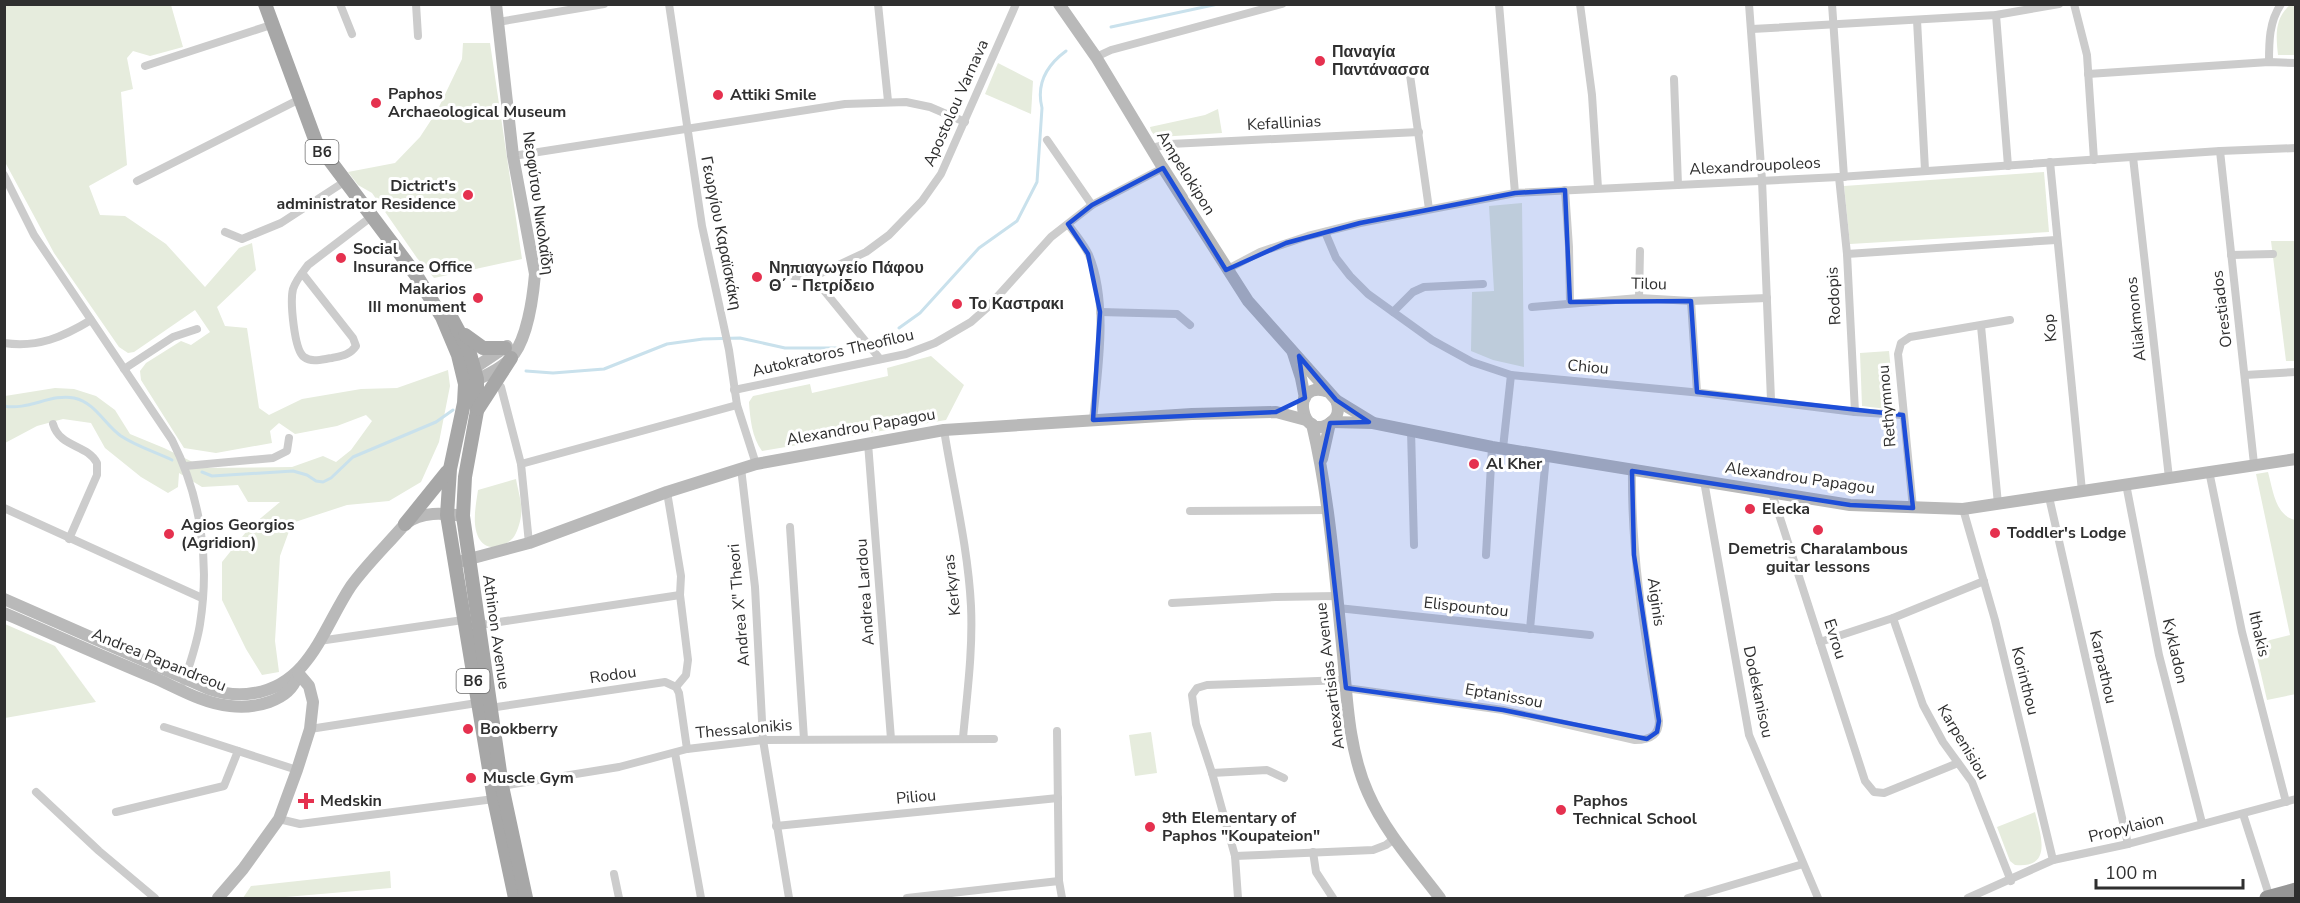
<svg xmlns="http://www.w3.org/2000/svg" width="2300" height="903" font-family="'Nunito Sans',sans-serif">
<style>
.green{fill:#e6ecdd}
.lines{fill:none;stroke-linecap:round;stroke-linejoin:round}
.stream{stroke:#c9e1ec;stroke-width:3}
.street{stroke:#ccc;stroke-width:8}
.secondary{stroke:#b9b9b9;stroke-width:12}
.primary{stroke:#a7a7a7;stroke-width:14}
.highway{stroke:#969696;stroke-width:15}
.marked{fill:#1d4ed8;fill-opacity:0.2;stroke:#1d4ed8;stroke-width:4.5;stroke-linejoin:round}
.poi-dot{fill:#e5314f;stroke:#fff;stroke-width:2}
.labels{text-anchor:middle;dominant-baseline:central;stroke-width:6;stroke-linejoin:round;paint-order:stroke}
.shield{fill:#fff;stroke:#6d6d6d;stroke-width:1.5}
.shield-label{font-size:15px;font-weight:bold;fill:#2f2f2f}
.poi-label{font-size:16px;font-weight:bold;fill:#2f2f2f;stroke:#fff;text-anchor:start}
.street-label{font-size:16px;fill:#2f2f2f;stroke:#fff}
</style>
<rect width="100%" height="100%" fill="#fff"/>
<g class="green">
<path d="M2291,4l4,1v50h-17c-2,-19 -4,-37 13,-51z"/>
<polygon points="5,5 171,5 183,47 150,56 133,51 127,58 133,89 121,92 127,165 89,186 100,215 125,216 166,244 205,287 239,248 252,243 256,270 217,307 225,326 247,328 259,408 269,415 302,399 361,389 397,388 448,370 450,386 439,442 421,482 389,501 347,505 292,523 280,556 275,641 279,672 262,675 246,649 222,600 222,562 250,527 280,502 248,502 238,485 202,487 179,473 178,487 168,493 141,477 105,448 91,423 63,419 37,426 5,443 5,396 55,388 74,389 96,396 115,410 130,434 164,448 205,468 292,467 323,456 336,462 351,450 372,421 366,415 337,426 295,434 279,423 270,431 272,443 216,453 184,448 141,380 140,371 146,363 181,341 191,345 210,332 195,310 134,352 128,353 119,347 54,253 5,162"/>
<polygon points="463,43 490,43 522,259 434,278 417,258 372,193 358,185 348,172 395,163 420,137 437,111 462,59"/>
<polygon points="998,63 1033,81 1031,114 985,94"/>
<path d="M1218,109l4,24 -63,4c-5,-2 -8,-4 -9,-10l55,-12z"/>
<polygon points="2044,172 2049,232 1850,244 1844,186"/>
<polygon points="1522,203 1524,367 1493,360 1471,351 1472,292 1494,291 1489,206"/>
<polygon points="2271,241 2295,241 2295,361 2286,361"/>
<polygon points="1889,351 1895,410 1862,406 1860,353"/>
<path d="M931,356l33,29 -18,35 -184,31c-10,-13 -12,-33 -13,-49l4,-6 57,-12 2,9 76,-17 -1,-8z"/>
<path d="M2268,472c5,18 7,43 27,48l1,174 -29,6 -13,-56 36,-9 -34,-161z"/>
<path d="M516,479c2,12 7,26 5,37 -1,7 -4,17 -8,22 -8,9 -25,14 -33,2 -9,-14 -4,-35 -2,-50z"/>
<polygon points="5,624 55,646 96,702 5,718"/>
<polygon points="1151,732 1157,773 1135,776 1129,735"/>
<path d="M2035,812c5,21 19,57 -20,53l-5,-4 -13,-34z"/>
<polygon points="390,871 391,888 274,898 243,898 251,886"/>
</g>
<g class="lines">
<g class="stream">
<polyline points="1111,27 1218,4"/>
<path d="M899,328l21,-15 59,-65 38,-27 20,-39 5,-74c-6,-24 5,-43 24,-57"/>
<polyline points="526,371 553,373 604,369 667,344 703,339 740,338 785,348 841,348"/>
<path d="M4,406c23,5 48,-13 70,-8 22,5 30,26 47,38 15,10 34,16 51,24"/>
<polyline points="202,472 212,476 293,471 307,475 316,481 323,482 331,478 353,457 436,422 453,410"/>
</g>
<g class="street">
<polyline points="340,4 352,34"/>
<polyline points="416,4 418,36"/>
<polyline points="669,4 702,226 729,350 737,405 756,464"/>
<polyline points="878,4 888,101"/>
<polyline points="1499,4 1515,193"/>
<polyline points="1580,4 1592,95 1598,188"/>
<polyline points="1749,4 1762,180 1771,400"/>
<polyline points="1832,4 1844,177"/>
<polyline points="2074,4 2087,55 2094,160"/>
<polyline points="1996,15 2008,166"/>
<polyline points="1917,20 1925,170"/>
<polyline points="498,22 604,4"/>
<polyline points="1752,29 1996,15 2059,4"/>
<polyline points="1096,57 1111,50 1282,4"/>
<path d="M2269,62c0,-20 0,-40 12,-58"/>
<polyline points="145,66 271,25"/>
<polyline points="1409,68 1429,209"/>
<polyline points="2088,74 2269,62 2296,63"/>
<polyline points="1674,79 1678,185"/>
<polyline points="1047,140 1092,205"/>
<polyline points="1151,148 1170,144 1419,132"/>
<polyline points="2220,151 2254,464"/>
<polyline points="513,156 845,104 906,102 930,107 965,122"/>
<polyline points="2133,157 2169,478"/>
<polyline points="2050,162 2082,491"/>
<path d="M4,175l30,60 138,205c29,57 38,121 28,184 -3,20 -10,39 -16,58"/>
<polyline points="1839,177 1847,254 1855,412"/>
<polyline points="137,181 298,100"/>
<polyline points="1565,190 1569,247 1570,302"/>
<path d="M1068,224c7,10 16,20 21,31 20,47 9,115 4,165"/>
<polyline points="225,232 242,239 281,223 344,182"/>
<polyline points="1325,232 1336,258 1350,276 1368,294 1432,340 1472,362 1511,375 1702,393 1855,412 1903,415"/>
<polyline points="1847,254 2056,240"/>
<polyline points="2231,255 2273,254"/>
<polyline points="1226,270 1260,252 1308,236 1360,223 1515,193 1839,177 2220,151 2296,148"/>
<path d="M302,273l51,65 3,8c-6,9 -15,10 -24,12 -9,1 -20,5 -28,-1 -10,-7 -14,-56 -11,-68 3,-9 9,-16 15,-24l63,-48"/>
<polyline points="793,276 813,277 866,252 889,235 922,201 941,174 1016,4"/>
<polyline points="813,277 880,359"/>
<polyline points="1639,298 1640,251"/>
<polyline points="1691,301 1697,392"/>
<polyline points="1532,307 1639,298 1691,301 1767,298"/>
<polyline points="1100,312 1177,314 1190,325"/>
<polyline points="1393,312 1413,292 1424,287 1483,284"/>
<polyline points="1981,326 1998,504"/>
<path d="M4,343c34,5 59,-6 87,-23"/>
<polyline points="124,369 173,337 197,329"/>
<polyline points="2245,375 2296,372"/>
<polyline points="501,387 521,464 529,543"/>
<polyline points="734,390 906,354 935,343 971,322 989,306 1051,237 1092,205 1163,168"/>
<path d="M53,424c7,24 34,20 44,39v12l-28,64"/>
<path d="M944,430c9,57 24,117 27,176 2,45 -4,88 -8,132"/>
<polyline points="1411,430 1414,545"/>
<polyline points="868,443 891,739"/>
<polyline points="1503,448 1511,375"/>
<polyline points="521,464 737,405"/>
<polyline points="185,466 273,458 287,451 289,438"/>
<polyline points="741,468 755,587 763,740 789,898"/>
<polyline points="2209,471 2242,632 2286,802"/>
<polyline points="1704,481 1749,735 1818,898"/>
<polyline points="2126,484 2159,655 2202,823"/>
<polyline points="667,492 681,576 680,595 688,660 686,675 676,687"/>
<polyline points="1772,493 1865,781 1874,792 1884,793 1958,763"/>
<polyline points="2049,497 2128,844"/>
<polyline points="4,508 202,598"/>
<polyline points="1913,508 1898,354 1901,343 1910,337 2010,320"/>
<polyline points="1963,509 1995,620 2053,860"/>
<polyline points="1190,511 1328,510"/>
<polyline points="790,527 804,739"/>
<polyline points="1486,555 1492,447"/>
<polyline points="1172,603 1276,597 1337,596"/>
<polyline points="1338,608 1590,635"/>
<polyline points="1893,618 1923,705 1943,742 1972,782 2011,881"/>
<polyline points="479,625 680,595"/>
<polyline points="1530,629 1546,456"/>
<polyline points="319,641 463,620"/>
<polyline points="1820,642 1893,618 1984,581"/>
<path d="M1346,688l157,22 132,30c13,0 24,-3 24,-19 -14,-85 -28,-164 -27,-250"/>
<polyline points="490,708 665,682 676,687 679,693 687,749"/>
<polyline points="164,727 297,770"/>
<polyline points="310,729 477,703"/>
<polyline points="1057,731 1059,881 1062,898"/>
<polyline points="675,753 701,898"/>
<polyline points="1212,773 1267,770 1284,778"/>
<polyline points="502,786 619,767 687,749 763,740 994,739"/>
<polyline points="36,792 99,851 155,898"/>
<polyline points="116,812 224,786 238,751"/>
<polyline points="2243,814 2270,898"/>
<polyline points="279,819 300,824 494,799"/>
<polyline points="776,826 1058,798"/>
<polyline points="1313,852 1316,872 1333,898"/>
<polyline points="1235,856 1373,850 1386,845 1395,838"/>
<polyline points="614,874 619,898"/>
<polyline points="907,898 1059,881"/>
<polyline points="1238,898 1235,856 1212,773 1196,724 1192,695 1197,688 1207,685 1345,680"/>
<polyline points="1688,898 1803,864"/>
<polyline points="1968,898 2053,860 2128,844 2296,799"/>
</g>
<g class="secondary">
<path d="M1059,4l37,53 67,111 85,133 88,99c3,8 3,17 -5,22 -29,24 -44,-45 -2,-30"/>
<polyline points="1293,353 1301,378 1305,398"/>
<polyline points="467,373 507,346"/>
<path d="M469,383c14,-6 30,-13 41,-24 17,-17 23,-62 25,-85l-22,-118 -17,-152"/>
<polyline points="1336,400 1372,422"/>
<polyline points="1332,422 1373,423 1492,447 1850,505 1963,509 2296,459"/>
<path d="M1312,424c18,76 23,153 31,231 4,45 6,96 25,138 17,39 47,72 72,105"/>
<polyline points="1322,459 1330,423"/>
<polyline points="462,561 529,543 667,492 756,464 944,430 1192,414 1276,412 1306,420"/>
<path d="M4,599l205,90c15,5 29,7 45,4 56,-9 69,-65 97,-107 16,-22 36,-41 54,-62 17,-13 38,-11 58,-8"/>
<path d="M4,613c51,22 102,45 153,66 22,10 48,25 73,27 23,3 59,-4 67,-29"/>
<polyline points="218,898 243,869 279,819 297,770 310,729 313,702 309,686 298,673"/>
</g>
<g class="primary">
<polyline points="265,4 316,142 416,275 442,317 458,355 465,384 464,403 450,469 447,515 494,799 515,898"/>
<polyline points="449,313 469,350 477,379 477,411 465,477 463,516 502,786 526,898"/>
<polyline points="465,335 483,348 505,348"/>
<polyline points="478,409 511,358"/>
<polyline points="405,524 447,472"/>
</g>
<polyline class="highway" points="2267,898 2296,890"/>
</g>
<path class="marked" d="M1163,168l63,102 60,-27 74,-20 155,-30 50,-3 5,112 121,-1 6,91 206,23 10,93 -63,-3 -218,-34 2,84 25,166 -2,11 -10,7 -144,-29 -157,-22 -25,-225 9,-40 39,-1 -33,-22 -37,-44 6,42 -29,14 -183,8 7,-108 -12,-58 -20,-30 24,-19z"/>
<g class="poi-dot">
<circle cx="1320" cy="61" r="6"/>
<circle cx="718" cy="95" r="6"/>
<circle cx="376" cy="103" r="6"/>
<circle cx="468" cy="195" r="6"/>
<circle cx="341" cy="258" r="6"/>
<circle cx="757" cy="277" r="6"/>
<circle cx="478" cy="298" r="6"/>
<circle cx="957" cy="304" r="6"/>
<circle cx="1474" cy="464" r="6"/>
<circle cx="1750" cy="509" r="6"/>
<circle cx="1818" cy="530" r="6"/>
<circle cx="1995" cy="533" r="6"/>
<circle cx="169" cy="534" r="6"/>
<circle cx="468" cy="729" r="6"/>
<circle cx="471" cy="778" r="6"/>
<path d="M303 792h6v6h6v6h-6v6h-6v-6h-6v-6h6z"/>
<circle cx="1561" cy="810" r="6"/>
<circle cx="1150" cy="827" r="6"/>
</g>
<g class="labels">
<g class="shield">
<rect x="305.5" y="140" width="33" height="24" rx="4.5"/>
<rect x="456.5" y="669" width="33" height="24" rx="4.5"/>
</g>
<g class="shield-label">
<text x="322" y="152">B6</text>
<text x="473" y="681">B6</text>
</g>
<g class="poi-label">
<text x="1332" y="52">Παναγία<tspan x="1332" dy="18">Παντάνασσα</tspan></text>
<text x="388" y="94">Paphos<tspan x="388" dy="18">Archaeological Museum</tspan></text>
<text x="730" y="95">Attiki Smile</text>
<text x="456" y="186" text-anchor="end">Dictrict's<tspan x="456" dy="18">administrator Residence</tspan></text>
<text x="353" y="249">Social<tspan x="353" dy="18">Insurance Office</tspan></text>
<text x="769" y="268">Νηπιαγωγείο Πάφου<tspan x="769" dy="18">Θ΄ - Πετρίδειο</tspan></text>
<text x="466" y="289" text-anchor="end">Makarios<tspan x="466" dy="18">III monument</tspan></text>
<text x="969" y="304">Το Καστρακι</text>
<text x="1486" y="464">Al Kher</text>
<text x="1762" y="509">Elecka</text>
<text x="181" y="525">Agios Georgios<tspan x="181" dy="18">(Agridion)</tspan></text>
<text x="2007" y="533">Toddler's Lodge</text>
<text x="1818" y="549" text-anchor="middle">Demetris Charalambous<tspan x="1818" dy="18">guitar lessons</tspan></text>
<text x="480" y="729">Bookberry</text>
<text x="483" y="778">Muscle Gym</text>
<text x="320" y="801">Medskin</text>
<text x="1573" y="801">Paphos<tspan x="1573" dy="18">Technical School</tspan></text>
<text x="1162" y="818">9th Elementary of<tspan x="1162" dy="18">Paphos "Koupateion"</tspan></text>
</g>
<g class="street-label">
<text transform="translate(956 103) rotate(-66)">Apostolou Varnava</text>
<text transform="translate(1284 123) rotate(-3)">Kefallinias</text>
<text transform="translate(1755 166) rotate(-3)">Alexandroupoleos</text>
<text transform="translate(1186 173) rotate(58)">Ampelokipon</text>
<text transform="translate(538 203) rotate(82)">Νεοφύτου Νικολαΐδη</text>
<text transform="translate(721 233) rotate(79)">Γεωργίου Καραϊσκάκη</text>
<text transform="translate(1649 284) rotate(1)">Tilou</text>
<text transform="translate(1834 296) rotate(-93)">Rodopis</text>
<text transform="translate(2222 309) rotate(-97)">Orestiados</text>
<text transform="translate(2136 319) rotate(-96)">Aliakmonos</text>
<text transform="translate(2050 328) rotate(-96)">Kop</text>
<text transform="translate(833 353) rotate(-13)">Autokratoros Theofilou</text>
<text transform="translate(1588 367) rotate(5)">Chiou</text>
<text transform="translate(1887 406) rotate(-95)">Rethymnou</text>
<text transform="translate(861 427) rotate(-10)">Alexandrou Papagou</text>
<text transform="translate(1800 478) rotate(8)">Alexandrou Papagou</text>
<text transform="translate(952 585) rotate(-96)">Kerkyras</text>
<text transform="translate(865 592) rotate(-94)">Andrea Lardou</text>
<text transform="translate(1656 602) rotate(82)">Aiginis</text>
<text transform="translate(739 605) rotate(-95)">Andrea X" Theori</text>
<text transform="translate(1466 607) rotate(6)">Elispountou</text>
<text transform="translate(496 632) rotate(82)">Athinon Avenue</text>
<text transform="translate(2259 634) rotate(77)">Ithakis</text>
<text transform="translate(1835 639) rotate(72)">Evrou</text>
<text transform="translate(2175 651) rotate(77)">Kykladon</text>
<text transform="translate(159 660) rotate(22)">Andrea Papandreou</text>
<text transform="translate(2103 667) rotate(77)">Karpathou</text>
<text transform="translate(613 675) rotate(-8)">Rodou</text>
<text transform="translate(1330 676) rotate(-97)">Anexartisias Avenue</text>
<text transform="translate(2025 681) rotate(76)">Korinthou</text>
<text transform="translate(1758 692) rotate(78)">Dodekanisou</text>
<text transform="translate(1504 696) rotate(10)">Eptanissou</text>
<text transform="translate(744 729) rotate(-5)">Thessalonikis</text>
<text transform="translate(1963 742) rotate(59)">Karpenisiou</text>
<text transform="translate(916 797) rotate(-5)">Piliou</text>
<text transform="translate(2126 828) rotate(-14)">Propylaion</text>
</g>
</g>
<rect width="2300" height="903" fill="none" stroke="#2f2f2f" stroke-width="12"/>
<path d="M2096 879v9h147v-9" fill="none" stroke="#2f2f2f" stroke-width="3"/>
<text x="2105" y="879" font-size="18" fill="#2f2f2f" stroke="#ffffff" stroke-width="4.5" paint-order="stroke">100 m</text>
</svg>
